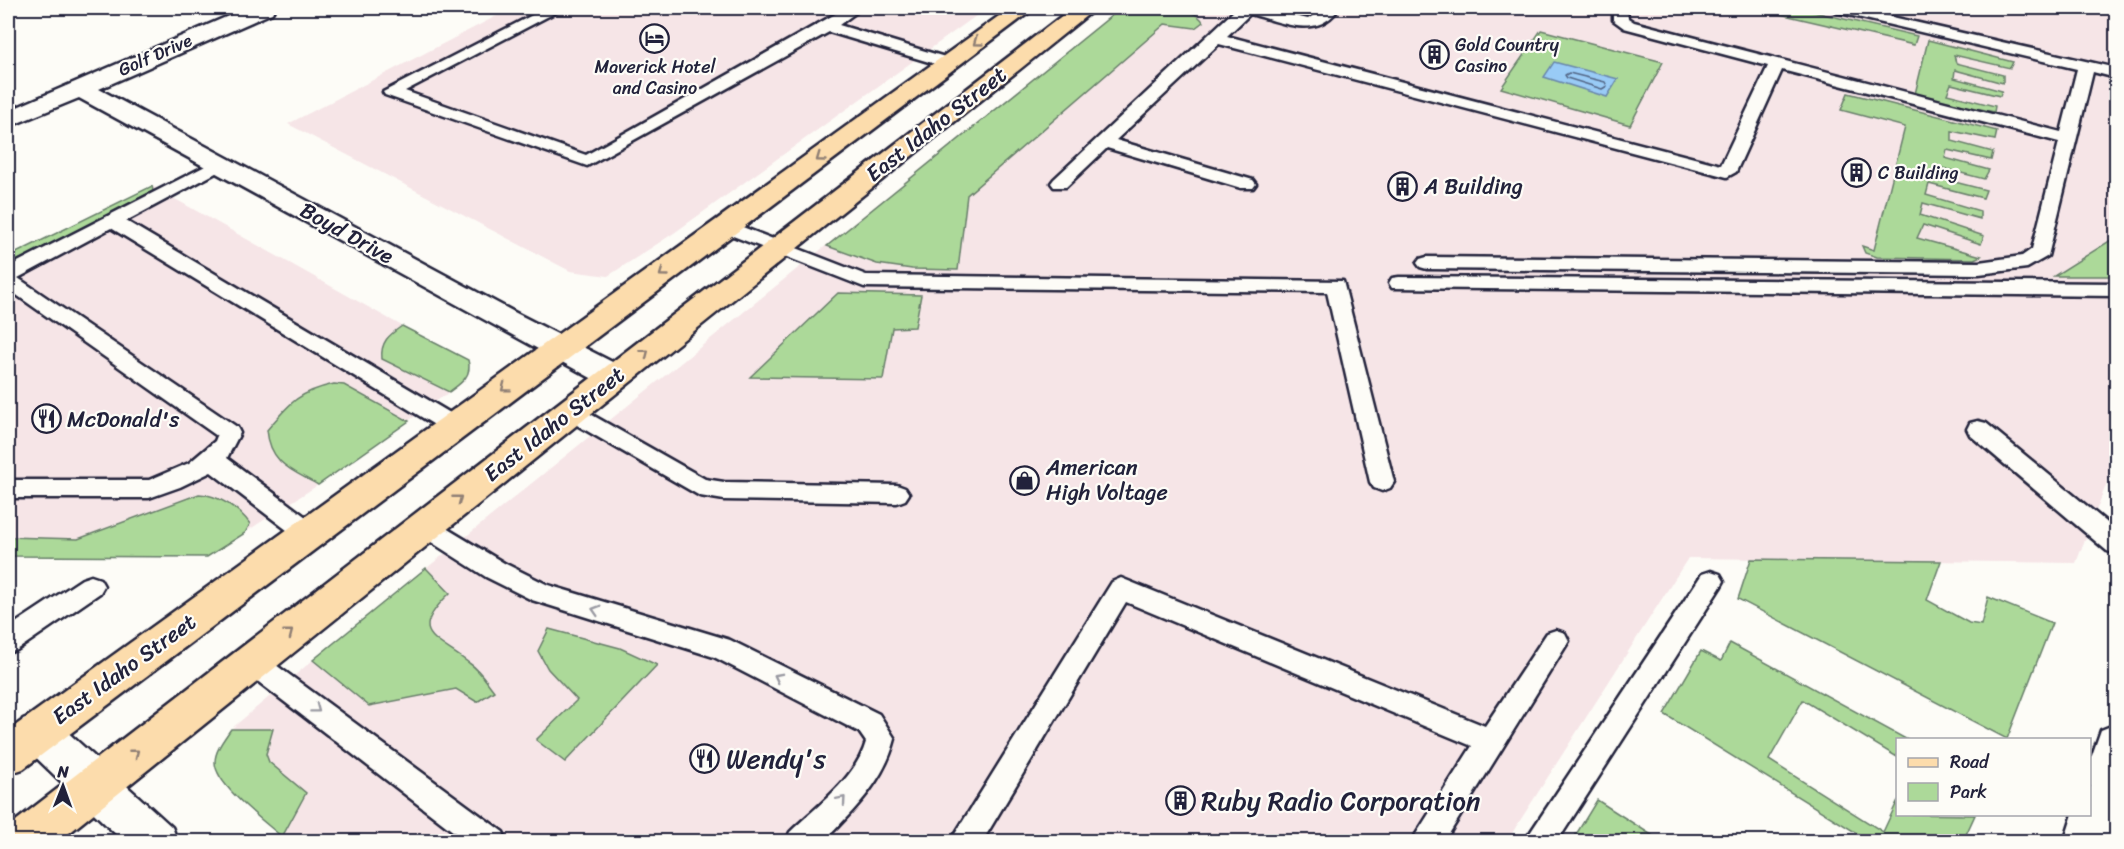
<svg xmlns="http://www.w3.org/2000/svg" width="2124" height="849" font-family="Sriracha,sans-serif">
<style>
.built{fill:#f6e5e7}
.green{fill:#acd999;stroke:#677e6a;stroke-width:1.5}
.water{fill:#99cbf6;stroke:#6987ab;stroke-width:1.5}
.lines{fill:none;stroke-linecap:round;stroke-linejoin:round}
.shore{stroke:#526686;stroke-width:1.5}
.lane-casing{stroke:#22223b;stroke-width:5}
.street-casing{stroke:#22223b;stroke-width:5}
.primary-casing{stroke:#22223b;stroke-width:5}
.lane{fill:#fdfcf7;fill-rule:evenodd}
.street{fill:#fdfcf7;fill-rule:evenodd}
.primary{fill:#fcdcac;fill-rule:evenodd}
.oneway{stroke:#8f7f74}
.oneway2{stroke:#9a9aa2}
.labels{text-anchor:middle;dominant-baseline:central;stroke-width:4.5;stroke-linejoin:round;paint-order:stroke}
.far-poi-label{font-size:18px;fill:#22223b;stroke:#fdfcf7;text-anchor:start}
.far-street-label{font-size:18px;fill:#22223b;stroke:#fdfcf7}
.street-label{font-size:22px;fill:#22223b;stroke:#fdfcf7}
.poi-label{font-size:22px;fill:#22223b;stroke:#fdfcf7;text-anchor:start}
.near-poi-label{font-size:27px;fill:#22223b;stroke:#fdfcf7;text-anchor:start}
</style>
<rect width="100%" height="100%" fill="#fdfcf7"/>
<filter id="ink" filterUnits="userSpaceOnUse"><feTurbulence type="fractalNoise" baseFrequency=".0167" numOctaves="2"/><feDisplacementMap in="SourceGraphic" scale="12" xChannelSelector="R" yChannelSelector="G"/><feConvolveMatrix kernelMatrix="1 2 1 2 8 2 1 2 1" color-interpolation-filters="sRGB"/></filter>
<g filter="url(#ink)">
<g class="built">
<polygon points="512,8 987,8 674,233 608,276 570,271 288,124"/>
<polygon points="1120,8 2116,8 2116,459 2076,563 1688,558 1507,841 288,841 229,789 218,776 215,762 218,751 231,729 313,660"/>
<polygon points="152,186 402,326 468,360 468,375 462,383 318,485 207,557 8,556 8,257"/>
</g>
<g class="green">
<path d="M1121,8c19,-1 73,-5 82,14l-8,6 -30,-4 -198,171 -9,75 -46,-1 -35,-5 -50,-18z"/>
<polygon points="1754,8 1797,8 1917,36 1914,45"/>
<polygon points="1541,30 1663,62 1630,125 1501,88"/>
<polygon points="1928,40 2013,62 2010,68 1954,55 1956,63 2003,75 2003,83 1955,70 1954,78 2002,91 2000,96 1951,84 1947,94 1995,106 1994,112 1915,94"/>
<polygon points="1848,93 1997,131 1995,140 1952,131 1952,141 1993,152 1991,160 1947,150 1945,158 1989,170 1984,179 1942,168 1939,178 1986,190 1983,198 1929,184 1926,195 1980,211 1980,219 1923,203 1920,215 1984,236 1981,244 1923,225 1917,238 1981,256 1974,259 1877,257 1865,253 1862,246 1874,250 1905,127 1841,110"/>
<polygon points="152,186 153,191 8,266 8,257"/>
<polygon points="2111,240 2116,242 2116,276 2054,276"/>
<polygon points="838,293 921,295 915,327 892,328 883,379 750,377"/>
<path d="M402,326l66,34c5,16 -8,24 -19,32l-67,-33c-2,-17 7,-24 20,-33z"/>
<path d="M334,384l10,1 65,36 -91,64c-26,-15 -48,-21 -51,-55 23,-27 31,-38 67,-46z"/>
<path d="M199,494c19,1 40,14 51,30l-5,9 -38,24 -199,-1v-19l70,2z"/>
<polygon points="1751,559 1941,561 1927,600 1969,623 1981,625 1988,597 2052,623 2007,739 1738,599"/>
<path d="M426,568l24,25c-44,42 -14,44 19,70 11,7 17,18 25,28l-17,11 -21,-13 -87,17 -56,-46z"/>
<polygon points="549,629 620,648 657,665 565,762 536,740 577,700 548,669 538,651"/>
<polygon points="1730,643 1906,739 1898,740 1897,757 1803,700 1769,760 1883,832 1897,802 1898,814 1975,815 1963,841 1858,841 1860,835 1664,714 1701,651 1721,661"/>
<path d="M231,729h42l-7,25 3,8 37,31 -24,44c-17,-15 -67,-52 -67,-75 0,-12 10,-24 16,-33z"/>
<polygon points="1597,800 1661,841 1572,841"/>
</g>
<polygon class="water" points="1554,62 1618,79 1607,97 1544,77"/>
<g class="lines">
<polygon class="shore" points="1569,73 1605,82 1607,86 1602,89 1567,78 1565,75"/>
<defs>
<g id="lane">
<polygon points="546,8 564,8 405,91 586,155 846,8 862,8 839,25 955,60 957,63 949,68 829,32 587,166 385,95 383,92"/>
<path d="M1237,8h23l48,11 16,-11h10l3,3c-23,29 -57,10 -87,3l-23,22 494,129 47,-99 -144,-38 -11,-8v-12h14l1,10 6,4 427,110 16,-63 -241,-57 -7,-4h24l263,60v10l-23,-6 -45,184 -21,12 -48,6 -552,-5 -7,-2 -3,-4 3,-4 7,-2 552,5 43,-6 10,-7 27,-107 -277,-72 -46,102 -9,5 -508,-133 -103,96 137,40 3,4 -3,4h-12l-134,-40 -41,39h-12l-3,-4 3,-4z"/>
<polygon points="221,158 230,163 227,167 126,221 462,420 465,426 462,432 454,434 446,432 111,228 18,278 237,427 240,433 227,458 318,526 321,533 318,540 309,543 300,540 211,472 180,487 149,498 8,498 8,480 149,480 189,463 215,441 217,436 8,289 8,267"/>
<polygon points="727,221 866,275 1343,281 1394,482 1390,488 1382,491 1374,488 1370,482 1327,292 864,287 720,231 718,227 720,223"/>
<polygon points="1399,277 2116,283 2116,296 1392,288 1389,283 1392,278"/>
<polygon points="571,403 705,479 724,482 897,485 905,488 909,494 905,500 897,503 724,500 700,496 563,417 560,411 563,405"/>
<polygon points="1978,421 1986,423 2116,530 2116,554 2107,551 1970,435 1967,429 1970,423"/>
<path d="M426,516l78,47 44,22 182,55 149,74 16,25c-11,43 -42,72 -72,103h-37l4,-10c27,-26 66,-54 76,-90l-7,-10 -145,-75 -182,-57 -46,-23 -69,-44 -3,-7 3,-7z"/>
<polygon points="1711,571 1720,574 1724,581 1720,588 1557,842 1524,842 1702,574"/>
<polygon points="91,576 100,579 104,586 100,593 17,650 8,653 8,628 82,579"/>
<polygon points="1121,578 1485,726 1547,633 1556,630 1565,633 1569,641 1444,842 1411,842 1472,746 1126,602 982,842 950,842 1112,582"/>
<polygon points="252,650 261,654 503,832 507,842 467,842 243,670 239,662 243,654"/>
</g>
<g id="street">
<polygon points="247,8 275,8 272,13 99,89 516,313 626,369 631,377 626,385 615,388 604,385 79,98 8,127 8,111"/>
<polygon points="38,713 53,719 172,827 178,842 124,842 23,745 17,732 23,719"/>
<polygon points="2116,724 2116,813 2108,842 2064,842 2073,814 2090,814 2090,761 2101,730"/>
</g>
<g id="primary">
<polygon points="1010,8 1035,8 23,769 8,774 8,731"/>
<polygon points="1072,8 1096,8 58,842 8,842 8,827"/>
</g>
</defs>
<use href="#lane" class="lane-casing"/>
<use href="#street" class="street-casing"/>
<use href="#primary" class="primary-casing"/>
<use href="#lane" class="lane"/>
<use href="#street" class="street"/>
<use href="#primary" class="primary"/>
</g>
<defs><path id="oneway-chevron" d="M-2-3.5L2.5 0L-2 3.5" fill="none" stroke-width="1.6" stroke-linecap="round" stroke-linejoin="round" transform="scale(1.5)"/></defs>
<g class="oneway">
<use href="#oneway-chevron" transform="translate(977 42) rotate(144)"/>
<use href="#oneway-chevron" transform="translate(820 158) rotate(144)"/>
<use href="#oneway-chevron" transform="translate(663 273) rotate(144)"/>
<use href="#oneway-chevron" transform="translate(645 353) rotate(-38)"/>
<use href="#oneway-chevron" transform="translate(505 388) rotate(143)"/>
<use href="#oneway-chevron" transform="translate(458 499) rotate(-38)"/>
<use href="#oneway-chevron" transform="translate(289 633) rotate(-38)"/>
<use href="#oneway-chevron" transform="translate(135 753) rotate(-38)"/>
</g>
<g class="oneway2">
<use href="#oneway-chevron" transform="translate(596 610) rotate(-163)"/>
<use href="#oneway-chevron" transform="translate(778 677) rotate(-153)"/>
<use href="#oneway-chevron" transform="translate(316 709) rotate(37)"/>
<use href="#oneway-chevron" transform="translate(842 800) rotate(-49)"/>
</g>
</g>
<defs>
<symbol id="hotel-ring" viewBox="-11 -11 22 22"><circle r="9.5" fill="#fdfcf7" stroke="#22223b" stroke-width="1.5"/><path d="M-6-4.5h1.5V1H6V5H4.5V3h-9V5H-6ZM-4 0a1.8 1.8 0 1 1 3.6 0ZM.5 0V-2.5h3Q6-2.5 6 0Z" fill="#22223b"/></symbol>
<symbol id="building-ring" viewBox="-11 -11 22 22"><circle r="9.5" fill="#fdfcf7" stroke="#22223b" stroke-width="1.5"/><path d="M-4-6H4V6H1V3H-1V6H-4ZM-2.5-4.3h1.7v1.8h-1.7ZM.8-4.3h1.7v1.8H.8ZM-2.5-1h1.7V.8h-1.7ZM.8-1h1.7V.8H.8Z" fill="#22223b"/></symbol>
<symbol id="restaurant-ring" viewBox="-11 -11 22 22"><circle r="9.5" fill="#fdfcf7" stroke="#22223b" stroke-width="1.5"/><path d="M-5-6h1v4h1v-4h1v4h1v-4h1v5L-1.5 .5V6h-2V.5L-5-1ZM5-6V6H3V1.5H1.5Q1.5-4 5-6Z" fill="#22223b"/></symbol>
<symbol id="shop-ring" viewBox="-11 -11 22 22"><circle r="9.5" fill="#fdfcf7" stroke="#22223b" stroke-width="1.5"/><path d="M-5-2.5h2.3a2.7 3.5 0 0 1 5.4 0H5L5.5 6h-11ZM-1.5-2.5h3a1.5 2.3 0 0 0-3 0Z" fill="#22223b"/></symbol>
</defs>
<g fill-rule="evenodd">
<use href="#hotel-ring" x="638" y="22" width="33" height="33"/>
<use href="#building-ring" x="1418" y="38" width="33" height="33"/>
<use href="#building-ring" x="1840" y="156" width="33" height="33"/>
<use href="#building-ring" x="1386" y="170" width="33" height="33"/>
<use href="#restaurant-ring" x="30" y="402" width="33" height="33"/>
<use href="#shop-ring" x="1008" y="464" width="33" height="33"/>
<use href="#restaurant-ring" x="688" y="742" width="33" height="33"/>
<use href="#building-ring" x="1164" y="784" width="33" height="33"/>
</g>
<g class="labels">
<g class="far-poi-label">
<text x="1455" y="45">Gold Country<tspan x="1455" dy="21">Casino</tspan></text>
<text x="655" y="67" text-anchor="middle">Maverick Hotel<tspan x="655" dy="21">and Casino</tspan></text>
<text x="1878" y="173">C Building</text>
</g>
<g class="far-street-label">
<text transform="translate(155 55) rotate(-24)">Golf Drive</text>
</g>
<g class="street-label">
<text transform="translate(936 124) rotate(-38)">East Idaho Street</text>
<text transform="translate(347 233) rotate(29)">Boyd Drive</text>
<text transform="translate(554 424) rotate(-38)">East Idaho Street</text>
<text transform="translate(124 669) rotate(-36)">East Idaho Street</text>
</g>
<g class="poi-label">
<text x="1424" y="186">A Building</text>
<text x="67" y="419">McDonald's</text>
<text x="1046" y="467">American<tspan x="1046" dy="25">High Voltage</tspan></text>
</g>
<g class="near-poi-label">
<text x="726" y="759">Wendy's</text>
<text x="1201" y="801">Ruby Radio Corporation</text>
</g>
</g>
<rect width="2124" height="849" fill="none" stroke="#fdfcf7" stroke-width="30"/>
<rect x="15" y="15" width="2094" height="819" fill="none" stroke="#22223b" stroke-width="2" filter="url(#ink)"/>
<rect x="1896" y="738" width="195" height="78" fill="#fdfcf7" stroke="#a5a5ac" stroke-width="1.5"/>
<rect x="1908" y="758" width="30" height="9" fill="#fcdcac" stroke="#a5a5ac" stroke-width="1.5"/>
<text x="1950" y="768" font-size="18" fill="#22223b">Road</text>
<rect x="1908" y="783" width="30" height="18" fill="#acd999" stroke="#a5a5ac" stroke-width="1.5"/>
<text x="1950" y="798" font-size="18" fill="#22223b">Park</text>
<g transform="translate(63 786) rotate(1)" stroke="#fdfcf7" stroke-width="4.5" paint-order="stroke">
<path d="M0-4.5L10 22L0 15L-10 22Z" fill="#22223b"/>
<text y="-9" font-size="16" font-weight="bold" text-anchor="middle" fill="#22223b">N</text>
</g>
</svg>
